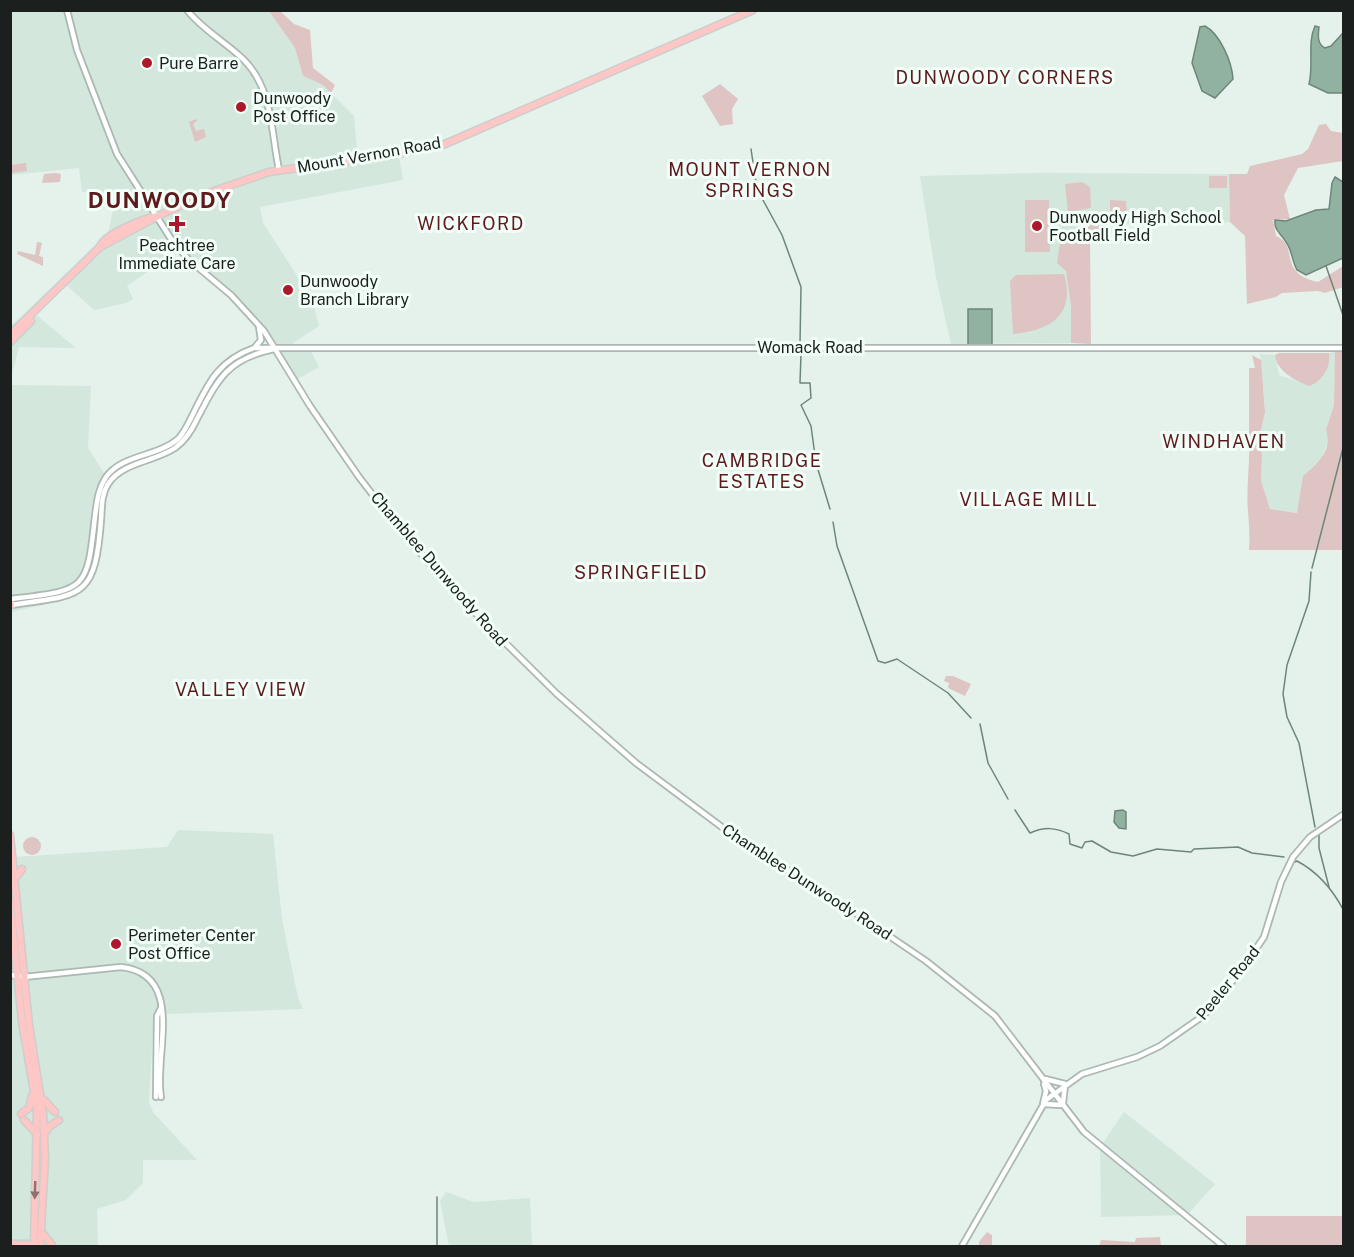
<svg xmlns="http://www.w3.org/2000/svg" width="1354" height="1257" font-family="'Public Sans',sans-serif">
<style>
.built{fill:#d3e7dc}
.green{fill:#dec4c2}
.water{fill:#91b2a1;stroke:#6e8679;stroke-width:1.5}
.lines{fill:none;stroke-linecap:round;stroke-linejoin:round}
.stream{stroke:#6e8679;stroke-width:1.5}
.minor-casing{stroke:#acb8b2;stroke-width:8}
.major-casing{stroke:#cdcecd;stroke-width:9}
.minor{stroke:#fff;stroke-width:4.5}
.major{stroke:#fec6c4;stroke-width:6}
.oneway{fill:#8c7270}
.poi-dot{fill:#ad192a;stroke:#f2fff8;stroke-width:2}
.labels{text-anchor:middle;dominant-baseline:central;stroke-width:6;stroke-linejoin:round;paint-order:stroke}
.poi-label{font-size:16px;fill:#1b1f1d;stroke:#f2fff8;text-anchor:start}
.street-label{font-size:16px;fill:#1b1f1d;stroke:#f2fff8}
.neighbourhood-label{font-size:18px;letter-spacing:1.5px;fill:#5e191c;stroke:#f2fff8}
.district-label{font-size:22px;font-weight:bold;letter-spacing:1.5px;fill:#5e191c;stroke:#f2fff8}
</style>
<rect width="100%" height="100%" fill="#e5f2eb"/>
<g class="built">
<polygon points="11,11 269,11 295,48 303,76 323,85 354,116 358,160 399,157 403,180 260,207 263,223 312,299 319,326 293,343 312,353 319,367 294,381 270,341 238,300 184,255 175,253 127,286 133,299 126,303 94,310 66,285 34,313 76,348 19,347 11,377 11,326 108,233 113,210 111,192 82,192 79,168 11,175"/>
<polygon points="1041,173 1229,174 1230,222 1093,225 1093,222 1081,238 1060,241 1057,263 1066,270 1071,306 1071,343 951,344 936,277 920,176"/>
<polygon points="1335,352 1334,405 1326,430 1329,437 1322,459 1303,477 1298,513 1270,509 1261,481 1262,456 1259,438 1265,406 1260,354 1275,355 1279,375 1312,386 1320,378 1329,353"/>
<polygon points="10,385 91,386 88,448 109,481 101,499 101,539 93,570 76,597 11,612"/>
<polygon points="178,830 273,834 282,919 298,998 303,1009 169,1014 154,1012 149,1102 153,1112 197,1160 143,1160 143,1183 126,1200 97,1209 98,1246 11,1246 10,837 15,857 167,847"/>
<polygon points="1124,1112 1215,1184 1187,1215 1101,1217 1100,1147"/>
<polygon points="446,1192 474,1202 530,1198 532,1246 449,1246 440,1201"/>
</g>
<g class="green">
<polygon points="269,11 280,11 294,24 310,30 313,68 335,85 331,93 323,85 303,76 295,48"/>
<polygon points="720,84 738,99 732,109 733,124 720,126 702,96"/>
<polygon points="196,119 197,121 193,124 196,131 204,129 206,137 195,142 189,122"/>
<path d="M1326,124l5,7 12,2v28l-45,7 -14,27 6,24 -17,1 3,16c24,9 0,37 42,46l25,-16v21l-18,6 -7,-2 -36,2 -6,4 -29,7 -2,-68 -15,-14 -1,-48h18l3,-8 52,-12 6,-5 11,-24z"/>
<polygon points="26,163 27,171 11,173 11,165"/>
<polygon points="55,173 61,174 60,182 42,183 44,174"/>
<rect x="1209" y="176" width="18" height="12"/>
<polygon points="1082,182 1090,187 1091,208 1068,212 1065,184"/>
<polygon points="1025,200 1049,200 1050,252 1025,252"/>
<polygon points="1110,200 1126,201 1127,216 1110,217"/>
<polygon points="1093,221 1094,225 1104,225 1102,232 1090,239 1091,344 1071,343 1071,306 1066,271 1057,263 1060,241 1081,238"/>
<polygon points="37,242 42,243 39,256 43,257 43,266 17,254 18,251 35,255"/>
<path d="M1064,274c12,41 -14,57 -51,60l-3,-53 6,-6z"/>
<path d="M1335,352h9l-1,198h-94c1,-14 0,-26 -1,-39 -2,-22 2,-46 1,-67v-76h6l-3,-13 9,5 4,52 -6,26 3,18 -1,25 9,28 27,4 6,-37c14,-12 30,-25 23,-46l8,-25z"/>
<path d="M1279,353h50c2,14 -6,27 -19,33 -13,-4 -34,-15 -35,-31z"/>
<polygon points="946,676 953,676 971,684 965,696 948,688 949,683 944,681"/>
<circle cx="32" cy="846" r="9"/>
<polygon points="1246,1216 1343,1216 1343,1246 1243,1246 1246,1244"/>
<polygon points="987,1232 992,1235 992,1246 979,1246 979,1242"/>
<polygon points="1160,1237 1161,1246 1099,1246 1101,1240 1135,1242 1136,1238"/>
</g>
<g class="water">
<path d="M1205,26c15,8 27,36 28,53l-18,19 -13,-7 -10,-28 8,-36z"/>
<path d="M1315,26l4,1c-1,8 -2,17 6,21l6,-2 12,-13v60h-15l-19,-9c5,-20 -2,-41 6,-58z"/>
<path d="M1335,177l8,5v76l-37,17 -9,-5c-5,-9 -5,-20 -11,-28 -5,-9 -12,-11 -11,-22l11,1 30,-11 13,-1 3,-26z"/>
<rect x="968" y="309" width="24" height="36"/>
<polygon points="1123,810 1126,812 1126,829 1119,828 1114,822 1115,811"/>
</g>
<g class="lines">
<g class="stream">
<polyline points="751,149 757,189 782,235 801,287 800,343"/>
<polyline points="1326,266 1344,318"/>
<polyline points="801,354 800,383 810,383 811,398 801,405 811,426 816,463 830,509"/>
<polyline points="833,522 837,546 878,661 885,663 897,659 948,693 971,718"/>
<polyline points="1312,568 1344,444"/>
<polyline points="1311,572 1309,601 1287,665 1283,694 1287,717 1299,743 1315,827"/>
<polyline points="980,724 988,763 1008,799"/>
<path d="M1015,810l15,23c14,-6 25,-6 39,1l1,10 12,4 3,-6 7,-1 19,11 22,4 24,-7 34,3 3,-3 44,-2 14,6 32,4"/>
<polyline points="1319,835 1319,848 1329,887"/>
<path d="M1295,862l2,-1c21,11 36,29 47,50"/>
<polyline points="437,1246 437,1197"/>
</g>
<defs>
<g id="minor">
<polyline points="67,10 77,50 117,154 171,239 188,259 231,295 264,331 310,406 359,477 399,529 463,601 557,694 636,763 750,848 820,889 926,961 995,1016 1084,1132 1223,1246"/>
<path d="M187,10c16,20 37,31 56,49 30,29 28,73 36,111"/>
<polyline points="256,346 261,340 259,327"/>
<path d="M10,599c76,-9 77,-7 85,-83 2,-14 3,-27 11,-39 17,-23 51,-20 72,-38 6,-6 10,-15 14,-23 16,-32 25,-55 62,-68h1090"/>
<path d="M10,605c74,-10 85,-7 91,-85 1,-12 0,-25 7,-36 14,-22 46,-22 67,-36 11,-8 17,-18 22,-29 21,-40 30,-60 77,-70"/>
<path d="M10,975l14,2 97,-10c66,7 32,90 40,130"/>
<polyline points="1045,1079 1065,1084"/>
<polyline points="1044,1084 1046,1091 1043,1104 1061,1105"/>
<polyline points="156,1097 157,1016 161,1008"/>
<polyline points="1063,1103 1065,1085"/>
<polyline points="962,1246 1046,1100 1082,1074 1137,1057 1160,1046 1203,1016 1241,971 1264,937 1281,882 1293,857 1310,837 1344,814"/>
</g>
<g id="major">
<path d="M100,247c4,-13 45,-29 58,-31"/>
<polyline points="10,335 100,247 158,216 211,192 269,172 393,155 445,144 753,10"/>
<polyline points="10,342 31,321"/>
<polyline points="10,605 11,605"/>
<polyline points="10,835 29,1025 43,1113 45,1159 40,1246"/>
<polyline points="14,880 22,869"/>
<polyline points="10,902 22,1022 37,1109 34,1246"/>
<polyline points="44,1100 55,1112"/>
<polyline points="21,1114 29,1108 32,1096"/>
<polyline points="24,1120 37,1134"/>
<polyline points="45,1133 50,1126 59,1120"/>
<polyline points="41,1231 52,1245"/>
<polyline points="10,1244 36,1244"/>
</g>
</defs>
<use href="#minor" class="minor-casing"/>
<use href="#major" class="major-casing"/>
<use href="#minor" class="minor"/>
<use href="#major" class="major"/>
</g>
<defs><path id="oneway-solid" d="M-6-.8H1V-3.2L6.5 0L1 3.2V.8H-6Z" transform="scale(1.5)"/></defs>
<use class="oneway" href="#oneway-solid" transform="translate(35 1190) rotate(92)"/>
<g class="poi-dot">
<circle cx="147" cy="63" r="6"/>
<circle cx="241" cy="107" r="6"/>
<path d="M174 215h6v6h6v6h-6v6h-6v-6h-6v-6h6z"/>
<circle cx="1037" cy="226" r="6"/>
<circle cx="288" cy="290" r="6"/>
<circle cx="116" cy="944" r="6"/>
</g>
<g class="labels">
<g class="poi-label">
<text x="159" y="63">Pure Barre</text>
<text x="253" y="98">Dunwoody<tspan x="253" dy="18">Post Office</tspan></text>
<text x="1049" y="217">Dunwoody High School<tspan x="1049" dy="18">Football Field</tspan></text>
<text x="177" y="245" text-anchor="middle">Peachtree<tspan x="177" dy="18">Immediate Care</tspan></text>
<text x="300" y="281">Dunwoody<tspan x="300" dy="18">Branch Library</tspan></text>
<text x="128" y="935">Perimeter Center<tspan x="128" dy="18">Post Office</tspan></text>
</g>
<g class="street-label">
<text transform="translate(369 155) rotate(-10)">Mount Vernon Road</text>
<text x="810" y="347">Womack Road</text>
<text transform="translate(439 569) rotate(49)">Chamblee Dunwoody Road</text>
<text transform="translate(807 882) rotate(33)">Chamblee Dunwoody Road</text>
<text transform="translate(1228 983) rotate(-51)">Peeler Road</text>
</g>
<g class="neighbourhood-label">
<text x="1005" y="77">DUNWOODY CORNERS</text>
<text x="750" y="169">MOUNT VERNON<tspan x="750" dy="21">SPRINGS</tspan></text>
<text x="471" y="223">WICKFORD</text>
<text x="1224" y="441">WINDHAVEN</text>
<text x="762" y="460">CAMBRIDGE<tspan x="762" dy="21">ESTATES</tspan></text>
<text x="1029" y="499">VILLAGE MILL</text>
<text x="641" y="572">SPRINGFIELD</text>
<text x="241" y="689">VALLEY VIEW</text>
</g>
<g class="district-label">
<text x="160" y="200">DUNWOODY</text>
</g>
</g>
<rect width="1354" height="1257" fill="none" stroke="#1b1f1d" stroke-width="24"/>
</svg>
